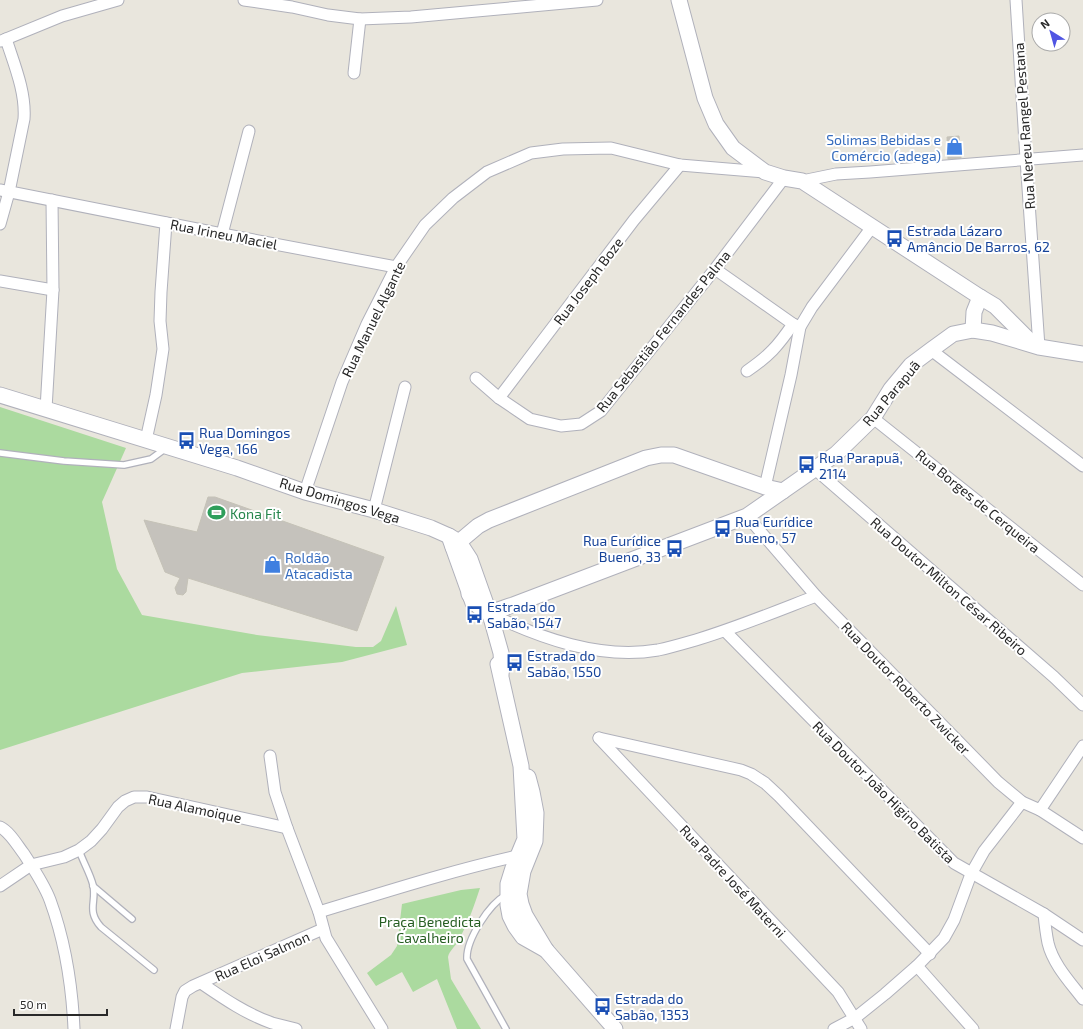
<svg xmlns="http://www.w3.org/2000/svg" width="1083" height="1029" font-family="'Exo 2',sans-serif">
<style>
.green{fill:#abda9f}
.building{fill:#c5c2bc;stroke:#c5c2b7}
.lines{fill:none;stroke-linecap:round;stroke-linejoin:round}
.lane-casing{stroke:#b0b1bb;stroke-width:8}
.street-casing{stroke:#b0b1bb;stroke-width:13}
.secondary-casing{stroke:#b0b1bb;stroke-width:17}
.lane{stroke:#fff;stroke-width:5.5}
.street{stroke:#fff;stroke-width:11}
.secondary{stroke:#fff;stroke-width:15}
.labels{text-anchor:middle;dominant-baseline:central;stroke-width:4;stroke-linejoin:round;paint-order:stroke}
.street-label{font-size:14px;fill:#292929;stroke:#fff}
.shop-label{font-size:14px;fill:#366cbe;stroke:#fff;text-anchor:end}
.transit-label{font-size:14px;fill:#164399;stroke:#fff;text-anchor:start}
.leisure-label{font-size:14px;fill:#27864d;stroke:#fff;text-anchor:start}
.park-label{font-size:14px;fill:#265d22;stroke:#fff}
</style>
<rect width="100%" height="100%" fill="#e9e6dd"/>
<g class="green">
<polygon points="0,407 126,448 102,502 117,569 142,615 257,635 356,647 373,647 381,641 396,606 407,645 342,662 242,673 0,750"/>
<path d="M480,888c-6,18 -12,36 -22,53 -3,6 -9,10 -10,16l3,22 30,50h-24l-20,-50 -24,13 -11,-20 -26,14 -9,-13 24,-18 6,-9 5,-42 59,-14z"/>
</g>
<g class="building">
<polygon points="959,136 961,158 948,159 947,137"/>
<polygon points="208,497 215,497 384,557 357,631 188,578 186,592 183,595 177,594 175,588 180,578 165,572 144,520 197,532"/>
</g>
<g class="lines">
<defs>
<g id="lane">
<polyline points="0,453 64,461 124,465 151,459 166,448"/>
<path d="M79,850c4,12 11,23 14,35 4,17 -7,25 8,42l53,43"/>
<polyline points="93,886 132,919"/>
<path d="M506,1029l-39,-70c-1,-19 22,-55 39,-64"/>
</g>
<g id="street">
<polyline points="244,0 292,7 328,15 360,19 411,17 597,0"/>
<polyline points="1016,0 1026,159 1039,347"/>
<polyline points="1,41 62,16 118,0"/>
<polyline points="354,73 360,19"/>
<polyline points="802,181 836,174 870,172 1083,155"/>
<polyline points="0,190 222,234 396,267"/>
<path d="M0,224l9,-32 15,-73c2,-27 -10,-55 -18,-80"/>
<polyline points="222,234 249,131"/>
<polyline points="715,269 793,324 800,327"/>
<polyline points="0,281 53,290"/>
<polyline points="931,350 1083,466"/>
<path d="M747,371c22,-15 31,-25 46,-47"/>
<polyline points="476,378 499,398 530,419 561,426 581,424 601,411 715,269 784,178"/>
<polyline points="499,398 634,220 680,165"/>
<polyline points="46,409 53,290 52,200"/>
<polyline points="873,418 1083,585"/>
<polyline points="146,440 156,395 163,349 160,321 161,292 166,223"/>
<polyline points="815,469 1054,677 1083,705"/>
<polyline points="765,487 791,375 800,327 812,307 872,227"/>
<polyline points="305,492 342,382 367,324 396,267 425,225 453,198 487,172 531,153 563,149 611,148 680,165 765,172"/>
<polyline points="374,510 405,387"/>
<polyline points="747,516 816,596 998,782 1022,802 1040,810 1083,838"/>
<path d="M488,613c52,25 112,47 170,37 14,-3 27,-7 41,-11 39,-12 78,-28 117,-43"/>
<polyline points="725,631 954,863 1044,914 1083,940"/>
<polyline points="599,738 741,770 751,774 765,783 779,796 930,954"/>
<polyline points="599,738 838,992 861,1029"/>
<polyline points="270,756 275,792 287,828 319,912 326,938 382,1029"/>
<polyline points="1040,810 1083,746"/>
<path d="M0,827c10,5 17,18 24,27 9,14 20,30 26,46 15,41 22,85 24,129"/>
<polyline points="0,886 31,865 64,857 79,850 91,841 102,829 118,807 125,801 134,797 147,797 287,828"/>
<path d="M319,912c66,-20 131,-41 198,-56l6,-3"/>
<path d="M1044,914c1,10 2,19 4,29 5,21 22,39 35,56"/>
<polyline points="917,966 973,1029"/>
<path d="M201,983c22,15 45,31 71,40 8,2 16,4 24,6"/>
<polyline points="176,1029 182,997 185,991 193,986 323,929"/>
<polyline points="834,1029 855,1018 885,994 917,966 944,938 954,920 971,874 984,851 1022,802"/>
</g>
<g id="secondary">
<polyline points="679,0 705,98 716,124 733,148 765,172 784,178 802,181 980,297 995,306 1032,343"/>
<polyline points="973,330 974,312 980,297"/>
<polyline points="0,395 237,468 305,492 374,510 431,528 449,536 459,542 470,559 492,621 501,653 502,667 501,674"/>
<polyline points="449,536 473,603"/>
<polyline points="453,547 478,526 489,520 646,458 661,455 674,455 765,487 783,491"/>
<path d="M469,594c16,25 19,19 44,11l234,-89 89,-62 37,-36 18,-29 20,-24 20,-15 22,-16 20,-4 19,3 47,14 44,7"/>
<polyline points="498,664 521,766 525,839 513,868 508,884 508,905 510,916 515,926 523,937 546,950"/>
<polyline points="528,777 532,792 536,813 535,841 523,871 519,894 521,904 525,915 546,950 615,1029"/>
</g>
</defs>
<use href="#lane" class="lane-casing"/>
<use href="#street" class="street-casing"/>
<use href="#secondary" class="secondary-casing"/>
<use href="#lane" class="lane"/>
<use href="#street" class="street"/>
<use href="#secondary" class="secondary"/>
</g>
<defs>
<symbol id="shop-bare" viewBox="-9 -9 18 18"><path d="M-5-2.5h2.3a2.7 3.5 0 0 1 5.4 0H5L5.5 6h-11ZM-1.5-2.5h3a1.5 2.3 0 0 0-3 0Z" fill="#3f7fe0" stroke="#fff" stroke-width="2.5" paint-order="stroke"/></symbol>
<symbol id="bus-bare" viewBox="-9 -9 18 18"><path d="M-5-6H5V4H4V6H2V4H-2V6H-4V4H-5ZM-3.5-4V0h7V-4ZM-3.5 1.2v1.5H-2V1.2ZM2 1.2v1.5H3.5V1.2Z" fill="#1a4fb4" stroke="#fff" stroke-width="2.5" paint-order="stroke"/></symbol>
<symbol id="stadium-bare" viewBox="-9 -9 18 18"><path d="M0-5a6.5 5 0 1 0 0 10a6.5 5 0 1 0 0-10ZM-3.5-1.8h7v3.6h-7Z" fill="#2e9e5b" stroke="#fff" stroke-width="2.5" paint-order="stroke"/></symbol>
</defs>
<g fill-rule="evenodd">
<use href="#shop-bare" x="942" y="134" width="25" height="25"/>
<use href="#bus-bare" x="882" y="226" width="25" height="25"/>
<use href="#bus-bare" x="174" y="428" width="25" height="25"/>
<use href="#bus-bare" x="794" y="452" width="25" height="25"/>
<use href="#stadium-bare" x="204" y="500" width="25" height="25"/>
<use href="#bus-bare" x="710" y="516" width="25" height="25"/>
<use href="#bus-bare" x="662" y="536" width="25" height="25"/>
<use href="#shop-bare" x="260" y="552" width="25" height="25"/>
<use href="#bus-bare" x="462" y="602" width="25" height="25"/>
<use href="#bus-bare" x="502" y="650" width="25" height="25"/>
<use href="#bus-bare" x="590" y="994" width="25" height="25"/>
</g>
<g class="labels">
<g class="street-label">
<text transform="translate(1024 126) rotate(-94)">Rua Nereu Rangel Pestana</text>
<text transform="translate(224 234) rotate(11)">Rua Irineu Maciel</text>
<text transform="translate(588 281) rotate(-53)">Rua Joseph Boze</text>
<text transform="translate(373 319) rotate(-64)">Rua Manuel Algante</text>
<text transform="translate(663 331) rotate(-51)">Rua Sebastião Fernandes Palma</text>
<text transform="translate(891 393) rotate(-50)">Rua Parapuã</text>
<text transform="translate(340 500) rotate(17)">Rua Domingos Vega</text>
<text transform="translate(978 501) rotate(39)">Rua Borges de Cerqueira</text>
<text transform="translate(949 586) rotate(41)">Rua Doutor Milton César Ribeiro</text>
<text transform="translate(906 688) rotate(46)">Rua Doutor Roberto Zwicker</text>
<text transform="translate(884 792) rotate(45)">Rua Doutor João Higino Batista</text>
<text transform="translate(195 808) rotate(12)">Rua Alamoique</text>
<text transform="translate(733 881) rotate(47)">Rua Padre José Materni</text>
<text transform="translate(262 956) rotate(-24)">Rua Eloi Salmon</text>
</g>
<g class="shop-label">
<text x="941" y="139">Solimas Bebidas e<tspan x="941" dy="16">Comércio (adega)</tspan></text>
<text x="285" y="557" text-anchor="start">Roldão<tspan x="285" dy="16">Atacadista</tspan></text>
</g>
<g class="transit-label">
<text x="907" y="230">Estrada Lázaro<tspan x="907" dy="16">Amâncio De Barros, 62</tspan></text>
<text x="199" y="432">Rua Domingos<tspan x="199" dy="16">Vega, 166</tspan></text>
<text x="819" y="457">Rua Parapuã,<tspan x="819" dy="16">2114</tspan></text>
<text x="735" y="521">Rua Eurídice<tspan x="735" dy="16">Bueno, 57</tspan></text>
<text x="661" y="540" text-anchor="end">Rua Eurídice<tspan x="661" dy="16">Bueno, 33</tspan></text>
<text x="487" y="606">Estrada do<tspan x="487" dy="16">Sabão, 1547</tspan></text>
<text x="527" y="655">Estrada do<tspan x="527" dy="16">Sabão, 1550</tspan></text>
<text x="615" y="998">Estrada do<tspan x="615" dy="16">Sabão, 1353</tspan></text>
</g>
<g class="leisure-label">
<text x="230" y="513">Kona Fit</text>
</g>
<g class="park-label">
<text x="430" y="921">Praça Benedicta<tspan x="430" dy="16">Cavalheiro</tspan></text>
</g>
</g>
<g transform="translate(1051 32) rotate(323)"><circle r="19" fill="#ffffff" stroke="#a9a9a9"/>
<path d="M0-3L7 15L0 10L-7 15Z" fill="#5055e3"/>
<text y="-6" font-size="11" font-weight="bold" text-anchor="middle" fill="#292929">N</text>
</g>
<path d="M14 1009v6h93v-6" fill="none" stroke="#292929" stroke-width="2"/>
<text x="20" y="1009" font-size="12" fill="#292929" stroke="#ffffff" stroke-width="3" paint-order="stroke">50 m</text>
</svg>
